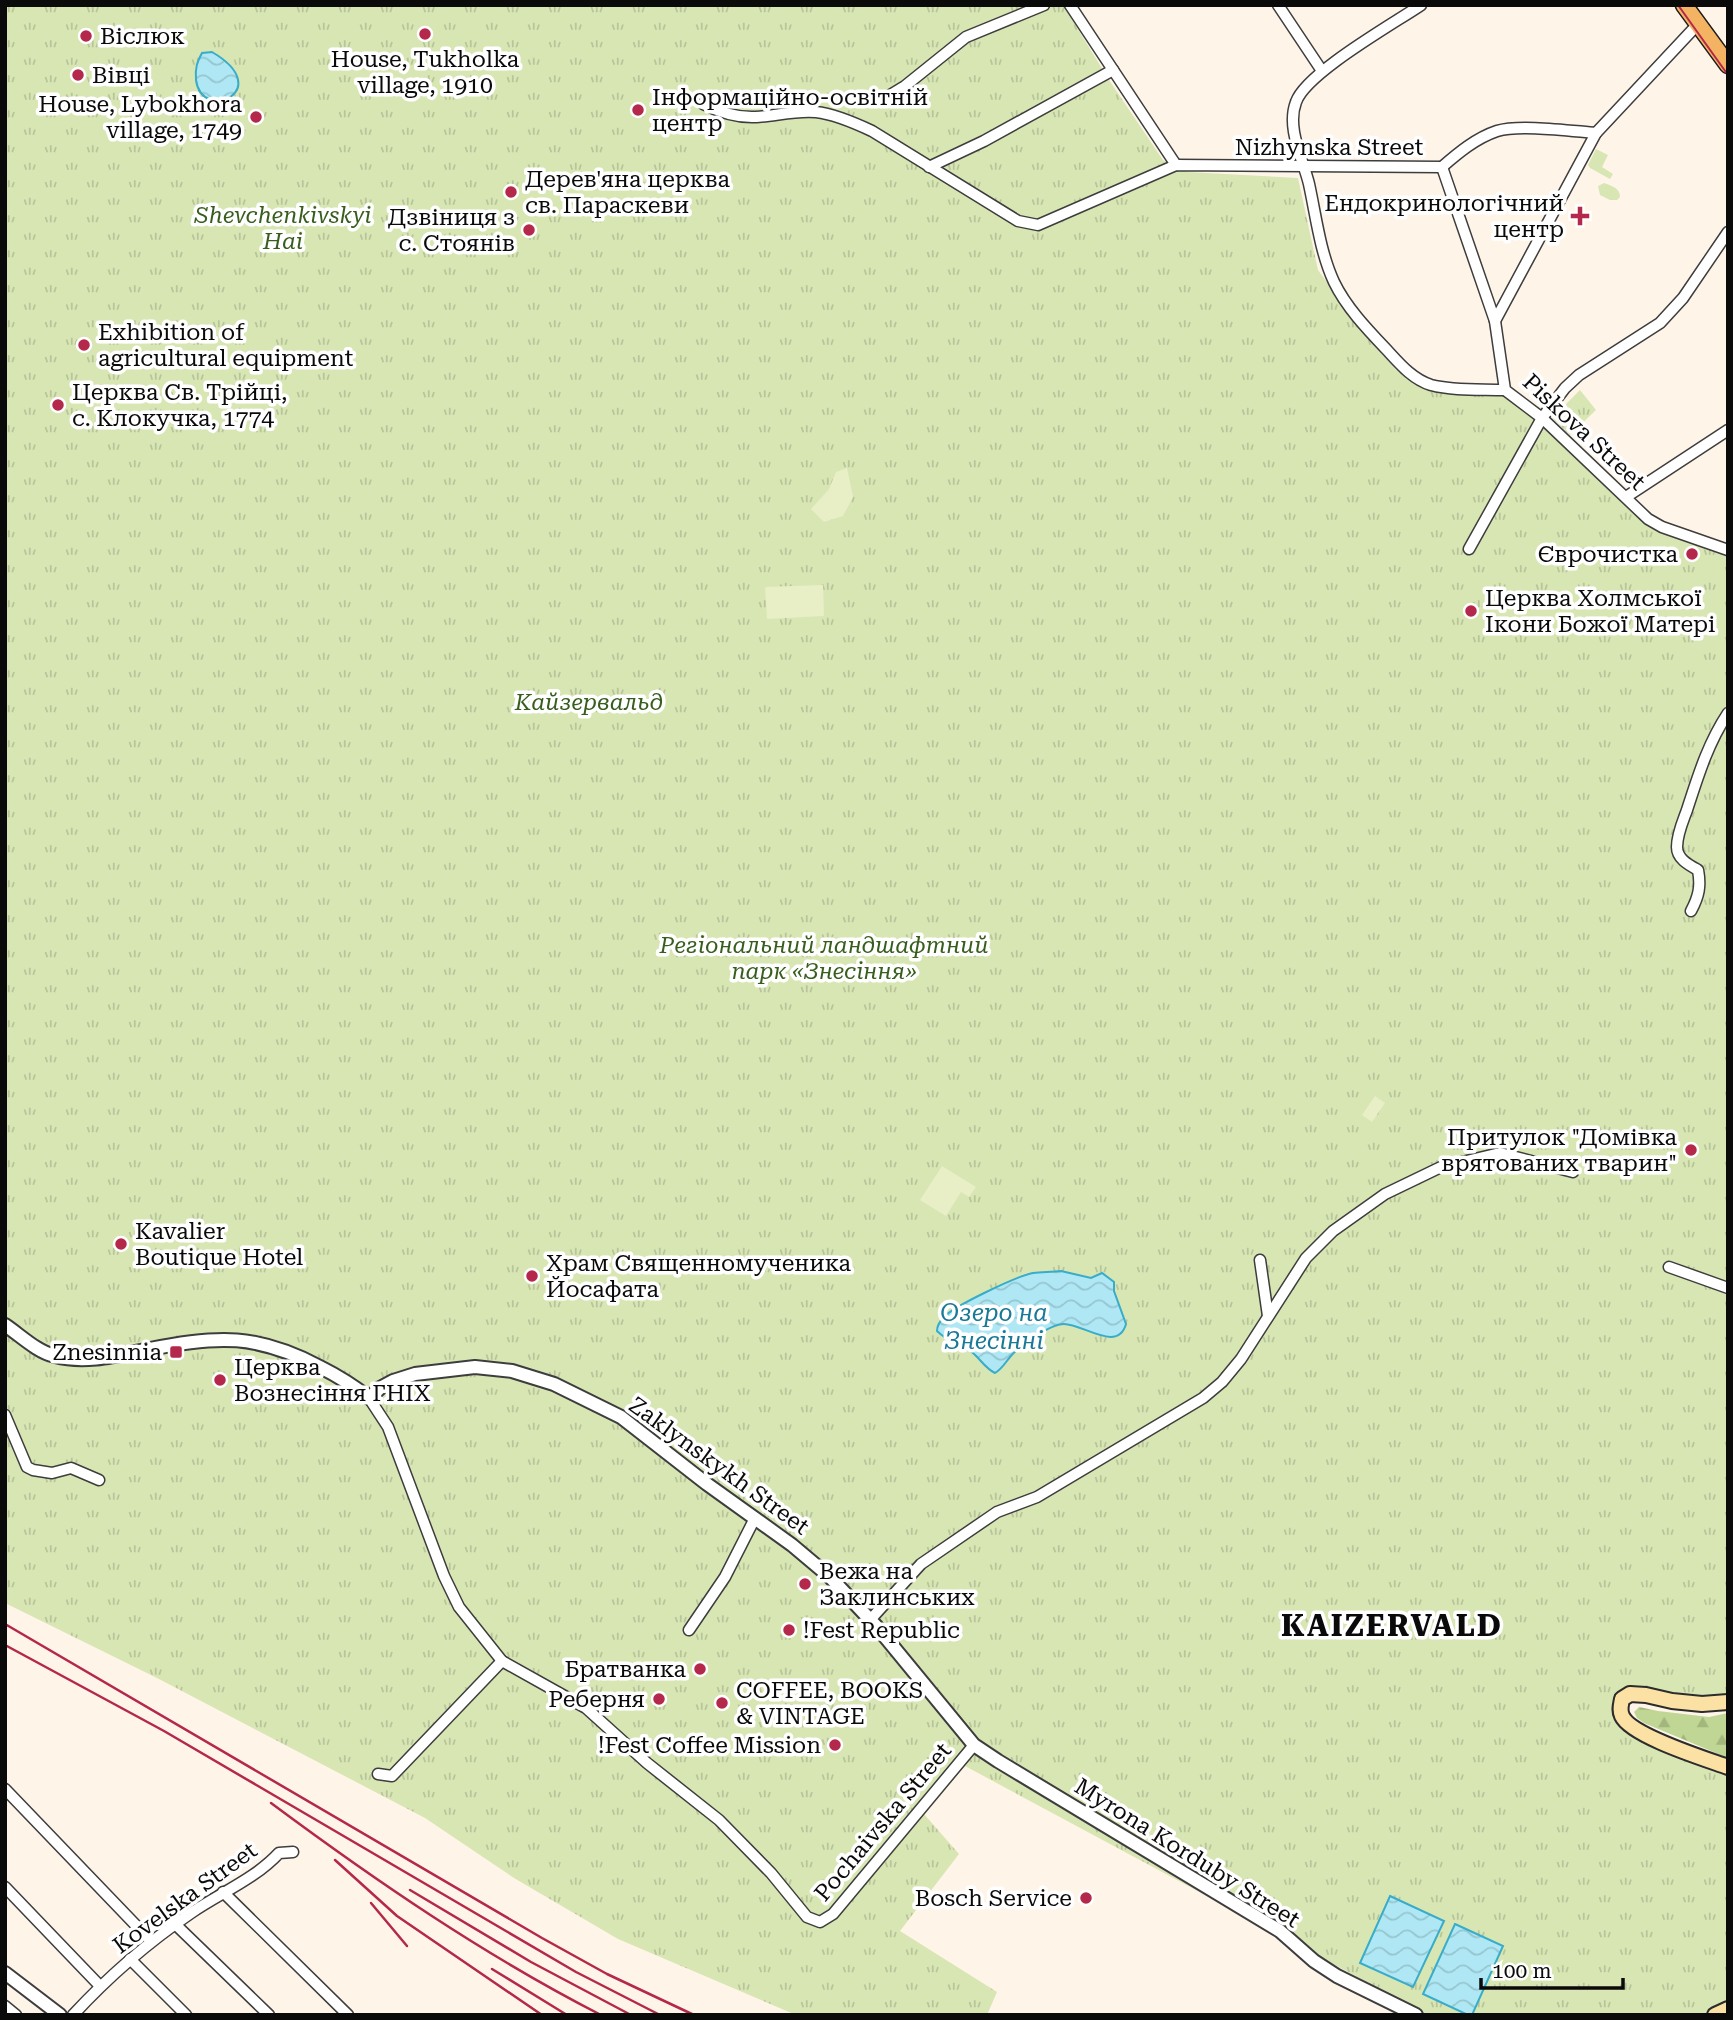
<svg xmlns="http://www.w3.org/2000/svg" width="1733" height="2020" font-family="'Roboto Serif',serif">
<style>
.grass{fill:#d8e6b4}
.forest{fill:url(#forest-firs)}
.park{fill:url(#park-tufts)}
.pitch{fill:#e8eec5}
.water{fill:url(#water-waves);stroke:#38acc8;stroke-width:2}
.lines{fill:none;stroke-linecap:round;stroke-linejoin:round}
.minor-casing{stroke:#3d3d3d;stroke-width:13}
.tertiary-casing{stroke:#3d3d3d;stroke-width:16}
.secondary-casing{stroke:#2c2c2c;stroke-width:18}
.primary-casing{stroke:#1b1b1b;stroke-width:19}
.minor{stroke:#fff;stroke-width:10}
.tertiary{stroke:#fff;stroke-width:12}
.secondary{stroke:#fce1a5;stroke-width:14}
.primary{stroke:#f4b362;stroke-width:16}
.tram{stroke:#b4284b;stroke-width:2}
.rail{stroke:#b4284b;stroke-width:2.5}
.poi-dot{fill:#b4284b;stroke:#fff;stroke-width:2.5}
.labels{text-anchor:middle;dominant-baseline:central;stroke-width:7;stroke-linejoin:round;paint-order:stroke}
.poi-label{font-size:23px;fill:#0a0a0a;stroke:#fff;text-anchor:start}
.street-label{font-size:23px;fill:#0a0a0a;stroke:#fff}
.park-label{font-size:23px;font-style:italic;fill:#385e1e;stroke:#fff}
.water-label{font-size:24px;font-style:italic;fill:#197996;stroke:#fff}
.district-label{font-size:30px;font-weight:bold;letter-spacing:2px;fill:#0a0a0a;stroke:#fff}
</style>
<defs>
<pattern id="forest-firs" width="22" height="20" patternUnits="userSpaceOnUse" patternTransform="scale(1.75)"><rect width="22" height="20" fill="#bfd694"/><path d="M5 1l3.5 6h-7zM16 11l3.5 6h-7z" fill="#a3b67e"/></pattern>
<pattern id="park-tufts" width="24" height="20" patternUnits="userSpaceOnUse" patternTransform="scale(1.75)"><rect width="24" height="20" fill="#d8e6b4"/><path d="M3 7l-1-3M5 7V3M7 7l1-3M15 17l-1-3M17 17v-4M19 17l1-3" fill="none" stroke="#b8c499"/></pattern>
<pattern id="water-waves" width="16" height="10" patternUnits="userSpaceOnUse" patternTransform="scale(1.75)"><rect width="16" height="10" fill="#afe8f4"/><path d="M0 5q4-4 8 0t8 0" fill="none" stroke="#95c6d0"/></pattern>
</defs>
<rect width="100%" height="100%" fill="#fef5e8"/>
<g class="grass">
<polygon points="1596,149 1608,155 1602,167 1613,174 1610,179 1590,168 1588,165"/>
<path d="M1604,183c8,3 16,5 16,14l-3,3h-7l-10,-5 -2,-9z"/>
</g>
<polygon class="forest" points="1639,1707 1658,1711 1709,1717 1728,1713 1728,1758 1644,1723 1637,1718 1634,1712"/>
<g class="park">
<polygon points="5,5 1063,5 1111,83 1163,160 1187,172 1298,178 1318,270 1367,337 1396,370 1424,387 1507,396 1548,429 1648,523 1728,547 1728,1697 1708,1700 1638,1688 1618,1716 1728,1771 1728,2005 1702,2015 1428,2015 965,1766 924,1814 959,1854 900,1931 997,1992 987,2015 796,2015 618,1939 514,1878 425,1818 157,1678 5,1603"/>
<polygon points="1580,390 1596,410 1570,435 1552,418"/>
</g>
<g class="pitch">
<polygon points="847,468 853,497 843,516 824,522 811,509 829,489 836,472"/>
<polygon points="823,585 824,616 767,619 765,587"/>
<polygon points="1375,1096 1385,1103 1372,1122 1362,1115"/>
<polygon points="942,1166 976,1187 969,1197 961,1192 946,1216 920,1200"/>
</g>
<g class="water">
<path d="M212,52c65,38 -10,72 -16,28 -1,-12 1,-18 6,-27z"/>
<path d="M1061,1271l30,7 11,-5 12,9v9l12,33c-8,29 -43,0 -62,0 -14,0 -45,22 -54,33 -5,6 -8,12 -15,16 -9,-4 -14,-13 -22,-20 -12,-8 -25,-11 -36,-22 0,-5 2,-9 7,-14 10,-11 73,-41 89,-44 9,-1 18,-1 28,-2z"/>
<polygon points="1390,1896 1444,1921 1413,1987 1360,1963"/>
<polygon points="1455,1924 1503,1946 1472,2015 1468,2015 1423,1994"/>
</g>
<g class="lines">
<defs>
<g id="minor">
<polyline points="1070,5 1176,165"/>
<polyline points="1278,5 1322,71"/>
<path d="M1421,5c-28,19 -115,68 -125,97 -10,26 7,57 13,82 7,32 11,68 25,98 12,25 33,47 52,67 13,14 26,30 45,36 23,6 51,4 74,5"/>
<polyline points="882,100 905,86 966,37 1044,5"/>
<path d="M703,104c16,8 34,14 53,13 19,-1 40,-7 60,-5 19,2 39,11 56,19l146,90 20,4 138,-60 266,2c16,-14 34,-29 55,-36 22,-7 74,0 99,2"/>
<polyline points="929,167 984,141 1113,70"/>
<polyline points="1442,167 1495,321 1505,390 1542,418 1648,519 1662,527 1728,550"/>
<polyline points="1495,321 1596,133 1698,24"/>
<polyline points="1626,497 1728,430"/>
<polyline points="1469,549 1542,418 1565,388 1579,375 1660,323 1683,298 1728,232"/>
<path d="M1691,911c8,-15 10,-25 7,-41 -9,-5 -21,-11 -21,-23 0,-13 6,-26 10,-37 11,-34 21,-67 41,-97"/>
<polyline points="1260,1260 1268,1316"/>
<polyline points="1669,1267 1728,1288"/>
<polyline points="369,1398 388,1427 444,1576 459,1607 502,1661 586,1708 647,1763 719,1820 771,1873 807,1917 820,1922 833,1914 974,1745"/>
<polyline points="5,1415 27,1467 33,1470 52,1473 71,1468 99,1480"/>
<polyline points="870,1620 921,1564 997,1512 1037,1497 1203,1398 1222,1382 1241,1359 1306,1258 1333,1231 1385,1194 1441,1167 1500,1153 1573,1172"/>
<polyline points="689,1630 725,1577 755,1518"/>
<polyline points="378,1774 392,1776 502,1661"/>
<polyline points="5,1789 151,1941"/>
<polyline points="5,1887 100,1986"/>
<polyline points="223,1892 348,2015"/>
<polyline points="175,1924 269,2015"/>
<polyline points="130,1959 186,2015"/>
<polyline points="5,2006 16,2015"/>
<path d="M73,2015c36,-39 74,-72 118,-102 29,-20 64,-34 88,-60l14,-1"/>
</g>
<g id="tertiary">
<path d="M5,1325c15,10 32,27 50,31 31,8 64,-1 95,-7 68,-14 107,-15 170,18 18,9 34,19 49,31l11,-10 13,-7 22,-7 60,-7 37,4 42,13 67,33 86,67 85,61 38,32 47,50 97,118 24,16 282,170 34,30 23,15 79,39"/>
<polyline points="5,1973 60,2015"/>
</g>
<g id="secondary">
<path d="M1728,1702l-26,2 -30,-3 -26,-6 -16,-1 -8,5c-1,6 -3,11 0,17 9,20 84,43 106,51"/>
<polyline points="1715,2015 1728,2009"/>
</g>
<polyline id="primary" points="1684,5 1728,65"/>
</defs>
<use href="#minor" class="minor-casing"/>
<use href="#tertiary" class="tertiary-casing"/>
<use href="#secondary" class="secondary-casing"/>
<use href="#primary" class="primary-casing"/>
<use href="#minor" class="minor"/>
<use href="#tertiary" class="tertiary"/>
<use href="#secondary" class="secondary"/>
<use href="#primary" class="primary"/>
<polyline class="tram" points="1678,5 1728,75"/>
<g class="rail">
<polyline points="5,1624 542,1938 607,1974 694,2015"/>
<polyline points="5,1645 164,1731 576,1972 660,2015"/>
<path d="M271,1803c105,78 213,152 330,212"/>
<polyline points="335,1860 397,1916 542,2015"/>
<polyline points="410,1890 531,1962 631,2015"/>
<polyline points="371,1903 407,1946"/>
<polyline points="492,1969 567,2015"/>
</g>
</g>
<g class="poi-dot">
<circle cx="425" cy="34" r="7"/>
<circle cx="86" cy="36" r="7"/>
<circle cx="78" cy="75" r="7"/>
<circle cx="638" cy="110" r="7"/>
<circle cx="256" cy="117" r="7"/>
<circle cx="511" cy="192" r="7"/>
<path d="M1576.5 205.5h7v7h7v7h-7v7h-7v-7h-7v-7h7z"/>
<circle cx="529" cy="230" r="7"/>
<circle cx="84" cy="345" r="7"/>
<circle cx="58" cy="405" r="7"/>
<circle cx="1692" cy="554" r="7"/>
<circle cx="1471" cy="611" r="7"/>
<circle cx="1691" cy="1150" r="7"/>
<circle cx="121" cy="1244" r="7"/>
<circle cx="532" cy="1276" r="7"/>
<rect x="169" y="1345" width="14" height="14" rx="3.5"/>
<circle cx="220" cy="1380" r="7"/>
<circle cx="805" cy="1584" r="7"/>
<circle cx="789" cy="1630" r="7"/>
<circle cx="700" cy="1669" r="7"/>
<circle cx="659" cy="1699" r="7"/>
<circle cx="722" cy="1703" r="7"/>
<circle cx="835" cy="1745" r="7"/>
<circle cx="1086" cy="1898" r="7"/>
</g>
<g class="labels">
<g class="poi-label">
<text x="100" y="36">Віслюк</text>
<text x="425" y="59" text-anchor="middle">House, Tukholka<tspan x="425" dy="26">village, 1910</tspan></text>
<text x="92" y="75">Вівці</text>
<text x="652" y="97">Інформаційно-освітній<tspan x="652" dy="26">центр</tspan></text>
<text x="242" y="104" text-anchor="end">House, Lybokhora<tspan x="242" dy="26">village, 1749</tspan></text>
<text x="525" y="179">Дерев'яна церква<tspan x="525" dy="26">св. Параскеви</tspan></text>
<text x="1564" y="203" text-anchor="end">Ендокринологічний<tspan x="1564" dy="26">центр</tspan></text>
<text x="515" y="217" text-anchor="end">Дзвіниця з<tspan x="515" dy="26">с. Стоянів</tspan></text>
<text x="98" y="332">Exhibition of<tspan x="98" dy="26">agricultural equipment</tspan></text>
<text x="72" y="392">Церква Св. Трійці,<tspan x="72" dy="26">с. Клокучка, 1774</tspan></text>
<text x="1678" y="554" text-anchor="end">Єврочистка</text>
<text x="1485" y="598">Церква Холмської<tspan x="1485" dy="26">Ікони Божої Матері</tspan></text>
<text x="1677" y="1137" text-anchor="end">Притулок "Домівка<tspan x="1677" dy="26">врятованих тварин"</tspan></text>
<text x="135" y="1231">Kavalier<tspan x="135" dy="26">Boutique Hotel</tspan></text>
<text x="546" y="1263">Храм Священномученика<tspan x="546" dy="26">Йосафата</tspan></text>
<text x="162" y="1352" text-anchor="end">Znesinnia</text>
<text x="234" y="1367">Церква<tspan x="234" dy="26">Вознесіння ГНІХ</tspan></text>
<text x="819" y="1571">Вежа на<tspan x="819" dy="26">Заклинських</tspan></text>
<text x="803" y="1630">!Fest Republic</text>
<text x="686" y="1669" text-anchor="end">Братванка</text>
<text x="736" y="1690">COFFEE, BOOKS<tspan x="736" dy="26">&amp; VINTAGE</tspan></text>
<text x="645" y="1699" text-anchor="end">Реберня</text>
<text x="821" y="1745" text-anchor="end">!Fest Coffee Mission</text>
<text x="1072" y="1898" text-anchor="end">Bosch Service</text>
</g>
<g class="street-label">
<text x="1329" y="147">Nizhynska Street</text>
<text transform="translate(1584 432) rotate(43)">Piskova Street</text>
<text transform="translate(719 1466) rotate(36)">Zaklynskykh Street</text>
<text transform="translate(883 1822) rotate(-50)">Pochaivska Street</text>
<text transform="translate(1187 1853) rotate(32)">Myrona Korduby Street</text>
<text transform="translate(185 1898) rotate(-36)">Kovelska Street</text>
</g>
<g class="park-label">
<text x="283" y="215">Shevchenkivskyi<tspan x="283" dy="26">Hai</tspan></text>
<text x="589" y="702">Кайзервальд</text>
<text x="824" y="945">Регіональний ландшафтний<tspan x="824" dy="26">парк «Знесіння»</tspan></text>
</g>
<g class="water-label">
<text x="994" y="1313">Озеро на<tspan x="994" dy="28">Знесінні</tspan></text>
</g>
<g class="district-label">
<text x="1392" y="1625">KAIZERVALD</text>
</g>
</g>
<rect width="1733" height="2020" fill="none" stroke="#0a0a0a" stroke-width="14"/>
<path d="M1481 1978v10h142v-10" fill="none" stroke="#0a0a0a" stroke-width="3.5"/>
<text x="1492" y="1978" font-size="21" fill="#0a0a0a" stroke="#ffffff" stroke-width="5" paint-order="stroke">100 m</text>
</svg>
